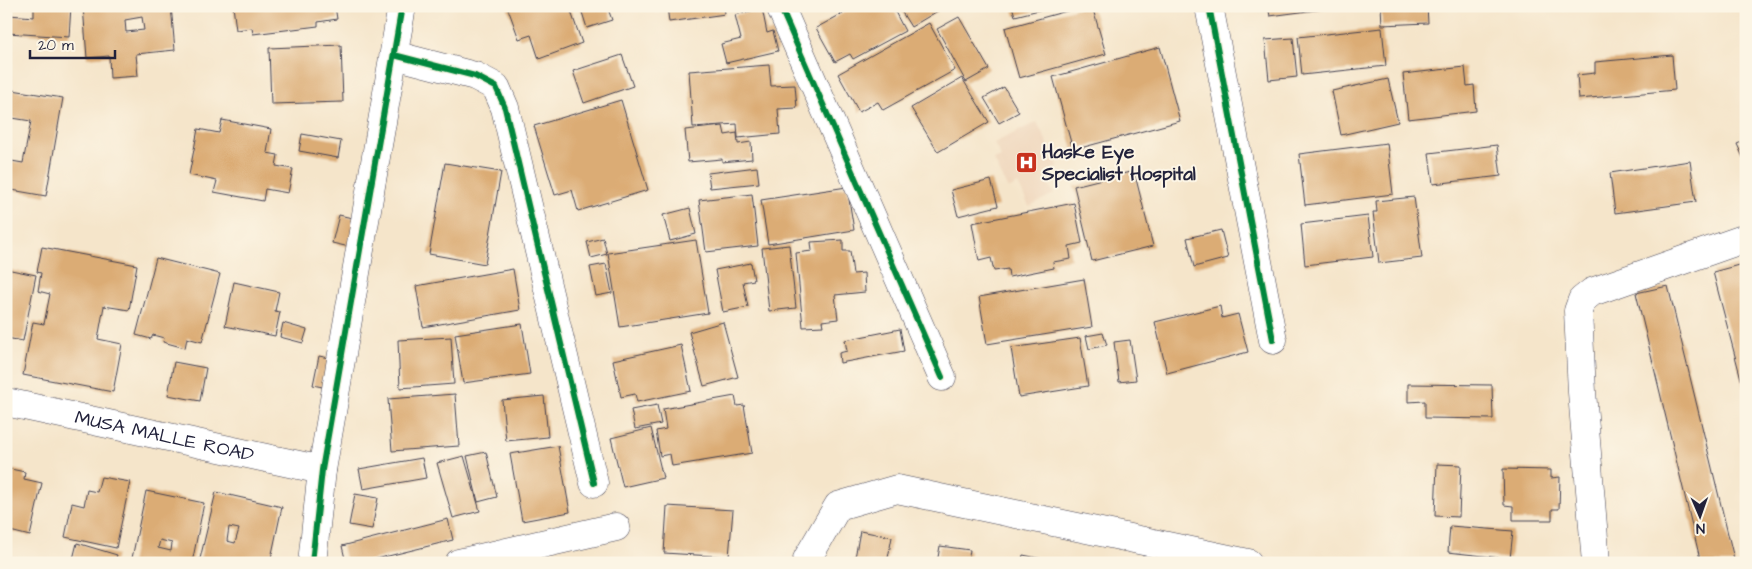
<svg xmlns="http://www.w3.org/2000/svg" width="1752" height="569" font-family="'Architects Daughter',sans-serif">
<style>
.built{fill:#efd6bb}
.building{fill:#dbac75;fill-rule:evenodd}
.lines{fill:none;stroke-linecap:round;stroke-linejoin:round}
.minor-casing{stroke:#423f50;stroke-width:29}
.minor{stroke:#fff;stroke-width:28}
.cycleway-casing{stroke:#fcf5e5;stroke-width:9}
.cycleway{stroke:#00873e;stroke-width:6}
.labels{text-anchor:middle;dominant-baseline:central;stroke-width:4;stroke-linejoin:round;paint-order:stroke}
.poi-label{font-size:19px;font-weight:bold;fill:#22223b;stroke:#fcf5e5;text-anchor:start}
.street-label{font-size:19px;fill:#22223b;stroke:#fcf5e5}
</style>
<rect width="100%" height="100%" fill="#fcf5e5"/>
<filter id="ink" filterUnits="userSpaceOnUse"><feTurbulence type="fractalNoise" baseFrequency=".02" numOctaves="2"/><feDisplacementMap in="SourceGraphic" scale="10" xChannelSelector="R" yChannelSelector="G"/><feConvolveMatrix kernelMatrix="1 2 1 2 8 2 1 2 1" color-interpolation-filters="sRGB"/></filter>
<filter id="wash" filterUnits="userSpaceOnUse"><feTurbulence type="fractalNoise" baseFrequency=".0096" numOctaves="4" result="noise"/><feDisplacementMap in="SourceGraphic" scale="20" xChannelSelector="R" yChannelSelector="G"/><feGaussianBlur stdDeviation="1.12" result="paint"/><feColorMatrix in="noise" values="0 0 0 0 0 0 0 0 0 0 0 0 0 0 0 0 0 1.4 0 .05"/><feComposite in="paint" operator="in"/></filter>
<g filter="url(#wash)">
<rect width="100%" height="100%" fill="#f5e5ca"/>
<polygon class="built" points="1037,122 1059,167 1044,174 1054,194 1029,206 1018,184 1008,189 994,160 1001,157 994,143"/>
<g id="blocks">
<g class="building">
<polygon points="34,6 71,6 69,37 8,33 9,15 34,17"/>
<path d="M83,6h88l4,44 -39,4 2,22 -28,2 -1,-22 -22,2zM142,17l2,13 -18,2 -1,-12z"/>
<polygon points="233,6 335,6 337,19 318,22 318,26 253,34 252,28 236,30"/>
<polygon points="507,6 569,6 582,43 539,59 531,35 519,39"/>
<polygon points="580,6 607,6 612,20 587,28"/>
<polygon points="667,6 724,6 725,14 669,22"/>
<polygon points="856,6 892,6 905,31 853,59 850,54 835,62 816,28"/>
<polygon points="898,6 946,6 911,27"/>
<polygon points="1012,6 1050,6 1051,7 1015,16"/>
<polygon points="1085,6 1092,6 1106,54 1019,78 1005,28"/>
<polygon points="1268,6 1339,6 1339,7 1270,16"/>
<polygon points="1381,6 1427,6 1428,23 1382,25"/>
<polygon points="762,8 767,33 773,31 778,51 726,63 721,44 741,39 735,15"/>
<polygon points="959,17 989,69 966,82 937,29"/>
<polygon points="929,23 955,70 883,110 878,102 859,112 838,74"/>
<polygon points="1382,28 1386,66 1302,75 1298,37"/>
<polygon points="1293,38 1297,77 1269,80 1265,40"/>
<polygon points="341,45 343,102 271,104 269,48"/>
<polygon points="1160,47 1180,121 1073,150 1053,77"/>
<polygon points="622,55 633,86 584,103 573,71"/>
<polygon points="1672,55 1675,90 1579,99 1577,75 1595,73 1595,62"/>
<polygon points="769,65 771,86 795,85 797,108 778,109 780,134 738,138 737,124 693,127 689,71"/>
<polygon points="1465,67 1467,86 1474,85 1476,111 1408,119 1403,74"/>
<polygon points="962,78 989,122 938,152 911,108"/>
<polygon points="1388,79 1398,122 1341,135 1332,91"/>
<polygon points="1004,87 1019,112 999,123 984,98"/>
<polygon points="6,89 63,98 46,196 6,189 6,160 23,163 31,121 6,117"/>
<polygon points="621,100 648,190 578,211 572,190 555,195 534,126"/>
<polygon points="222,120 271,129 267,153 278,155 276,166 293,169 288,193 265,189 263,201 214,192 217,181 189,175 198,129 219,133"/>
<polygon points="723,126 725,135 737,133 738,144 751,142 752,159 722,162 722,159 688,162 685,130"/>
<polygon points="302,134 341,141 338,158 299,151"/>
<polygon points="1746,140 1746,164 1737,144"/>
<polygon points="1387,143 1393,194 1305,205 1299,154"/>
<polygon points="1497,145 1501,176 1433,184 1429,153"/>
<polygon points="1690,161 1696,202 1615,213 1610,173"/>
<polygon points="445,163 501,172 485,264 429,254"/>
<polygon points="757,167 759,183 710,188 708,173"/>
<polygon points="1134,171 1153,246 1092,261 1074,186"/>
<polygon points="991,180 998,206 958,216 951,190"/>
<polygon points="847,187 854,230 768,244 761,200"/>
<polygon points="752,194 758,246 706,252 699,200"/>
<polygon points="1414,197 1422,258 1379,263 1373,212 1377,212 1376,201"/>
<polygon points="1074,203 1082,243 1069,246 1071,259 1053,262 1054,268 1009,277 1008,269 994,271 991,258 979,261 972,223"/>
<polygon points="690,208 696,234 670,241 663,215"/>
<polygon points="339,215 361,220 354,248 332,243"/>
<polygon points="1368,216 1373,257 1305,265 1301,224"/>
<polygon points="1221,230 1228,258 1194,267 1187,238"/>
<polygon points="603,238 607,254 591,258 587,242"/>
<polygon points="696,240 708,313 620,327 608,253"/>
<polygon points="843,240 843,251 850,251 853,274 864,273 865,292 835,295 838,319 822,321 823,326 803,327 796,253 812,251 811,242"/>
<polygon points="789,245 796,308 769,311 762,248"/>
<polygon points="42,247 137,265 129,310 104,306 98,339 122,344 113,392 23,375 33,322 44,324 50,294 38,291 41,273 37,272"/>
<polygon points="156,258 220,274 202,342 187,338 185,348 163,342 164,338 153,335 151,339 136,335"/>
<polygon points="751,263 754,280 743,282 748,307 723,312 715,270"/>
<polygon points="1746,263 1746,394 1745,394 1713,272"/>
<polygon points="606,264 612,293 596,296 590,267"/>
<polygon points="6,269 36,275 23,341 6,338"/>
<polygon points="513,269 520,310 423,327 416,286"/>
<polygon points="1084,279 1092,327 987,344 979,297"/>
<polygon points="234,282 279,292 275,311 280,312 275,336 225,326"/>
<polygon points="1668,286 1735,563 1701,563 1636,293"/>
<polygon points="1220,306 1222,318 1238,314 1248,352 1167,373 1155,322"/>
<polygon points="723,322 738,377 704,386 689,332"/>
<polygon points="283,323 307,330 303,343 280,337"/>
<polygon points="522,324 530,374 463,383 455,334"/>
<polygon points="900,329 904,351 840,363 839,353 847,351 845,340"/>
<polygon points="1103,333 1107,345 1089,349 1086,336"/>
<polygon points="451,337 454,384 400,388 398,340"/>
<polygon points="1080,338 1088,386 1019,397 1011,348"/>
<polygon points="1130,340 1136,380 1119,382 1114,342"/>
<polygon points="681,345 691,391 637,402 635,394 621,397 613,360"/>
<polygon points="319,356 334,359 327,388 313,385"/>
<polygon points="174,362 206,368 200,401 168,395"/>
<polygon points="1408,384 1492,385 1493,419 1425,418 1425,401 1408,402"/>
<polygon points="455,394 459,446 392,451 388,399"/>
<polygon points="544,396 548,437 506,441 502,400"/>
<polygon points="735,396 737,406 744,405 752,453 672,466 670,454 660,456 656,431 666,429 663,409"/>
<polygon points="657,405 661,424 635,429 631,410"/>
<polygon points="651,428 663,478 623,487 611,438"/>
<polygon points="558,446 570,512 522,521 510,454"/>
<polygon points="486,452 497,497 478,502 467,456"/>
<polygon points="464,456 480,511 453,518 437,463"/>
<polygon points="422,458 426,478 363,489 359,469"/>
<polygon points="1437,464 1461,465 1459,517 1435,516"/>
<polygon points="6,468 25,472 24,479 42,483 30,536 6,530"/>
<polygon points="1503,469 1551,470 1551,478 1560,477 1559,509 1552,509 1552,520 1513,520 1513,506 1504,505"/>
<polygon points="101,477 130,482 116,548 65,537 72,503 84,506 87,490 97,492"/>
<path d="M146,491l58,12 -12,60h-61zM160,540l12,3 -1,8 -13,-3z"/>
<path d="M216,492l66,15 -12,56h-71zM229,527l10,2 -4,14 -8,-2z"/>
<polygon points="355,494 378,498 372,529 349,525"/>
<polygon points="667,506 733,510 729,557 664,553"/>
<polygon points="448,519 453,540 360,563 346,563 342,546"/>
<polygon points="1450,526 1513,531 1510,559 1448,552"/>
<polygon points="860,531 892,537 887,563 854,563"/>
<polygon points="77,543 117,555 114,563 72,563"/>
<polygon points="940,546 970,550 968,563 937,563"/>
<polygon points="1023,555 1057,562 1057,563 1021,563"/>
</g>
</g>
</g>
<g filter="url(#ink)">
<use href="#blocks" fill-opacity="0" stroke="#423f50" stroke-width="1"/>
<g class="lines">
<defs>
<g id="minor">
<polyline points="780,6 942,377"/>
<polyline points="1209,6 1273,340"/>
<polyline points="394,55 475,76 496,87 505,108 594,483"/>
<path id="s1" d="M6,402l316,68"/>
<polyline points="312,563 322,470 402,6"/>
<polyline points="459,563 616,527"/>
<polyline points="807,563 807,559 838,506 897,489 1248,563"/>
<polyline points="1596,563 1582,392 1578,311 1582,300 1592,292 1746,238"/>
</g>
</defs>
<use href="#minor" class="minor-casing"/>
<use href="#minor" class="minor"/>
<defs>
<g id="cycleway">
<polyline points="780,6 942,377"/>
<polyline points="1209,6 1273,340"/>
<polyline points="394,55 475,76 496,87 505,108 594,483"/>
<polyline points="312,563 322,470 402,6"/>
</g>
</defs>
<use href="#cycleway" class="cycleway-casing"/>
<use href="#cycleway" class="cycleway"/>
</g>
</g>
<defs>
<symbol id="hospital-square" viewBox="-11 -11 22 22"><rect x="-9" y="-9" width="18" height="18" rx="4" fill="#c8321e" stroke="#fcf5e5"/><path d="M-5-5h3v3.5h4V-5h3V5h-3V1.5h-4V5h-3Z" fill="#fff"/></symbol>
</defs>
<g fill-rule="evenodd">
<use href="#hospital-square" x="1014" y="150" width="25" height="25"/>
</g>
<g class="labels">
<g class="poi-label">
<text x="1042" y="152">Haske Eye<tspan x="1042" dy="22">Specialist Hospital</tspan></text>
</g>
<g class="street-label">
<text stroke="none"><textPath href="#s1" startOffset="162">MUSA MALLE ROAD</textPath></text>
</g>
</g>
<rect width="1752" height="569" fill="none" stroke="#fcf5e5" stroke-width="25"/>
<g transform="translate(1700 516) rotate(178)" stroke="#fcf5e5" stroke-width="4" paint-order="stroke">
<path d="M0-4L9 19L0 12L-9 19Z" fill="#22223b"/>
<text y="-8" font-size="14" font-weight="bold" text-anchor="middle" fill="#22223b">N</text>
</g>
<path d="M30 50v8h85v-8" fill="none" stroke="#22223b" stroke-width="2.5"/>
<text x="38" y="50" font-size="15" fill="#22223b" stroke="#fcf5e5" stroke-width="4" paint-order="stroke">20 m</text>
</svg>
